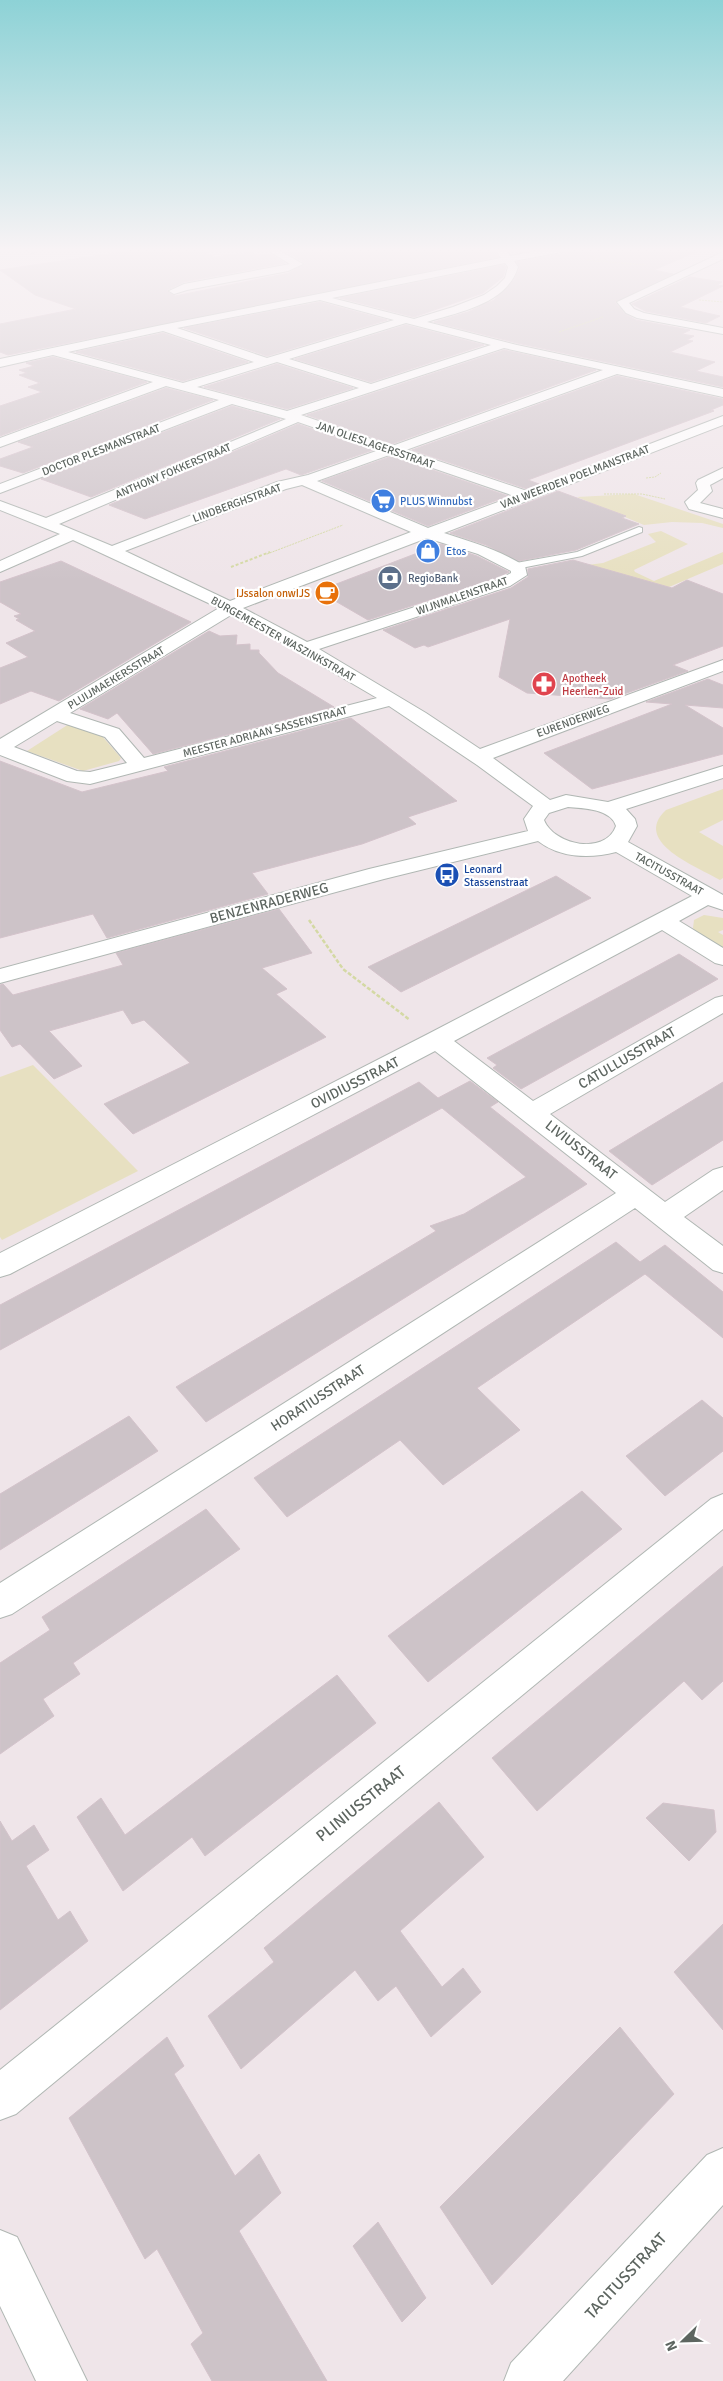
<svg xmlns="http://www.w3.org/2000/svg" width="723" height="2381" font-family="Signika,sans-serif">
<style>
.green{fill:#e7e0c1}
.building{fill:#cdc3c8;stroke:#d4c3cb}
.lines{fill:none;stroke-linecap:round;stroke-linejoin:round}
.service-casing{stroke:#b0b7b3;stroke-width:2}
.minor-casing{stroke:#b0b7b3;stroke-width:2}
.path-far2{stroke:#d4d9a4;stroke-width:1;stroke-dasharray:2 1;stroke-linecap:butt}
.path-far1{stroke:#d4d9a4;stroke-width:2;stroke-dasharray:3 2;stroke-linecap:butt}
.path{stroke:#d4d9a4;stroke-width:2.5;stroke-dasharray:4 2;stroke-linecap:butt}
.service{fill:#fff;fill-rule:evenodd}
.minor{fill:#fff;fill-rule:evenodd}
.labels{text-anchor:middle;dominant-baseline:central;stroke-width:4.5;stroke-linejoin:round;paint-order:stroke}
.far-street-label{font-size:11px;fill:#5d6560;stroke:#fff}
.far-shop-label{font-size:11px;fill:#366cbe;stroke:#fff;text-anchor:start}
.far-service-label{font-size:11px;fill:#4e5e75;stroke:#fff;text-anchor:start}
.far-food-label{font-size:11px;fill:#c56008;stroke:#fff;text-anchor:end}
.far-health-label{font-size:11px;fill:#be3a42;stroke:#fff;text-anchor:start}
.far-transit-label{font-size:11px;fill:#164399;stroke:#fff;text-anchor:start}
.street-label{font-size:14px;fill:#5d6560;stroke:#fff}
.near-street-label{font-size:16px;fill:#5d6560;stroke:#fff}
</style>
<rect width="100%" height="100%" fill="#efe5e9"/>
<g class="green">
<polygon points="634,494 723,524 723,528 702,523 672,522 644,525 577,497"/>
<polygon points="661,531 688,544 634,570 635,572 654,581 723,552 723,564 669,587 587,565 603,563 656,542 648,534"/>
<polygon points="69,724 102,736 121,758 119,761 83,771 27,751"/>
<path d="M723,789v31l-24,12 24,14v32l-3,2c-22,-13 -89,-38 -54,-70z"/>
<polygon points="704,915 723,918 723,930 718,932 723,935 723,949 696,933 693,928 694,920"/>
<polygon points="33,1065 138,1171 2,1240 0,1237 0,1077"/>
</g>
<g class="building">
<polygon points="148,248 197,248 215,257 251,252 257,256 270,254 285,263 184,282 167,290 175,296 289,273 305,263 285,251 300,248 492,248 498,257 8,355 0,352 0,324 76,309 35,295 0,270"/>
<polygon points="574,248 705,248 654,270 673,274 615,302 625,314 636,320 690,330 682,334 694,336 687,340 693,341 670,352 715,362 696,371 723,377 723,387 517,343 434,322 468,312 494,300 514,280 520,268 517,262 567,253"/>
<polygon points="504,265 506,267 503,277 483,293 414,317 340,298"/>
<polygon points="690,277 722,282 717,285 723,286 680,307 720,316 706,323 645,311 632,304"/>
<polygon points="320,302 387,320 267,356 184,328"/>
<polygon points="406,325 484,345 371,382 295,359"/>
<polygon points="163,333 248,362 183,381 76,352"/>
<polygon points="504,350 596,370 392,444 307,415"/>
<polygon points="53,357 147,382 0,436 0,406 42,392 28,387 40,383 19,375 27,373 19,370 34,366 26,363"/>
<polygon points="277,364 353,388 287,409 204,387"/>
<polygon points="617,376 723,399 723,405 711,410 714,411 528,480 539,484 527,489 412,450"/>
<polygon points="166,388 213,400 23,473 0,466 0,459 33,447 18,442"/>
<polygon points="232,406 280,419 91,497 41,479"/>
<polygon points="298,424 373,450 301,475 286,469 145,519 109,505"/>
<polygon points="392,456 508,496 428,526 322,481"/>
<polygon points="558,491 626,516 622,518 639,524 576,550 519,561 486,545 450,533"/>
<polygon points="441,544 477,556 509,572 497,578 368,620 318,591"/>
<polygon points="573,560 672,588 687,580 723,594 723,646 673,665 688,671 610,699 527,693 499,677 510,619 428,647 424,645 415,648 383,630 511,588 528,577 528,569"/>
<polygon points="61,561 191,622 59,701 31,691 0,704 0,668 28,657 6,643 35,631 16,620 19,619 14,616 21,614 0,602 0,582"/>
<polygon points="209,631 220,636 237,635 236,645 250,644 250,650 259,650 259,653 278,673 334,707 153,754 117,713 108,719 80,709"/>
<polygon points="708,679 723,685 723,708 685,705 723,728 723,754 592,789 544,753 672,704 646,702"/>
<polygon points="351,718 457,801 408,817 416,824 362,844 252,873 268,894 107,938 93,914 0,938 0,761 82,792 168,771 164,767"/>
<polygon points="556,876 591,898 401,992 368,967"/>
<polygon points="279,909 312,953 262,968 287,989 276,994 326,1037 133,1134 104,1104 190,1063 144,1020 132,1024 123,1010 49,1031 82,1066 54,1079 20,1044 12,1047 0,1030 0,985 3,984 13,995 83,976 123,965 116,953"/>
<polygon points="679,954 718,979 521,1089 493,1068 497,1065 487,1058"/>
<polygon points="470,1081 498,1102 490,1107 587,1184 206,1422 176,1387 436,1231 430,1226 464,1214 526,1177 442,1108 0,1350 0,1305 419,1082 438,1098"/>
<polygon points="723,1082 723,1140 652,1185 609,1151"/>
<polygon points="616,1242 640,1262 665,1245 723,1292 723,1338 645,1274 477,1388 520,1430 443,1485 400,1440 287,1517 254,1478"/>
<polygon points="702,1400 723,1418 723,1451 665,1496 626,1456"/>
<polygon points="129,1416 158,1451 0,1550 0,1494"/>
<polygon points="582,1491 622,1529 428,1682 388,1636"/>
<polygon points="206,1509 240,1549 73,1663 80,1674 43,1699 54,1716 0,1754 0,1663 50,1630 42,1617"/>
<polygon points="723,1566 723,1681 702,1700 684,1681 537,1811 492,1758"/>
<polygon points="337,1675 376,1723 205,1856 192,1837 123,1891 77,1817 101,1798 125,1835"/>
<polygon points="439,1802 484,1857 400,1931 442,1987 463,1968 481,1992 431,2037 396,1986 378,2001 355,1970 241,2069 208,2016 274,1962 264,1948"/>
<polygon points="663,1803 714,1810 716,1832 689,1861 646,1818"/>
<polygon points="0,1821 12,1841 34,1825 49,1850 26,1866 58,1920 70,1911 88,1941 0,2010"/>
<polygon points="723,1924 723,2030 674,1972"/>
<polygon points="620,2027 674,2094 492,2285 440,2207"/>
<polygon points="167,2037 184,2066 174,2074 235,2176 259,2154 281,2193 239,2231 327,2381 212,2381 191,2344 203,2333 157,2249 145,2259 69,2118"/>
<polygon points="378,2222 426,2298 402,2322 353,2246"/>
</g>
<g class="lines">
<defs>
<polygon id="service" points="639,527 642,528 642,532 582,556 516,569 511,566 516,563 577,552"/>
<g id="minor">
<polygon points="29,248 49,248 31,253 26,250"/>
<polygon points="264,248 275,248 303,264 288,271 187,290 174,294 169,291 184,284 290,264"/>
<path d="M494,248h10l6,8 44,-8h18l-5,3 -53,10 4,6c-11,37 -58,45 -91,55l90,23 206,44v8l-106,-23 -211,76 121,41 196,-75v9l-279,108c28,9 55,17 81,33l2,9 -17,11 -191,63 107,64 54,36 243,-89v11l-230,87 57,42 16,-5 42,7 115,-36v12l-97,31 9,10 2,7 -9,16 95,53v15l-15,-5 -29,16 44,27v17l-8,-2 -53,-33 -208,111 79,60 182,-103 8,-2v17l-173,101 115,88 48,-32 10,-3v23l-39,27 39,29v27l-10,-3 -78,-62 -623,406 -12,4v-35l616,-390 -181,-142 -425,223 -10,3v-24l428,-219 264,-138 -76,-44c-26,7 -56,6 -78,-11l-154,38 -384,104v-14l369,-100 159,-38 -4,-12 9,-13 -56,-41 -88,-59 -299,78 -23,-3 -67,-26v-16l219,-131 -146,-68 -73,32v-11l60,-27 -60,-24v-9l46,17 240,-99 -54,-15 -232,89v-9l219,-84 -53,-14 -166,61v-9l153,-56 -100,-27 -53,12v-8l162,-34 339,-67zM505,263l3,4 -3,11 -8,8 -13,9 -31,12 -39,12 -82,-21zM320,300l74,20 -127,38 -90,-30zM406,323l85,22 -120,39 -82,-25zM163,331l91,31 -71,21 -115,-31zM504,348l99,22 -211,76 -91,-31zM277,362l82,26 -72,23 -90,-24zM298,422l81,28 -71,25 -31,7 -165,64 -53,-22zM392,454l122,42 -86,32 -111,-47zM302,485l109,47 -181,69 -105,-50 161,-62zM427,538l51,16 33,17v2l-13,7 -191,62 -64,-34zM231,615l47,25 99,58 -233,60 -25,-29 -49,-16zM57,721l48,16 22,26 -37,9 -13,-1 -63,-24zM568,807c15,1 43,2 48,19 -11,30 -62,19 -72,-6l5,-7z"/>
<polygon points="723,252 723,259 629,303 634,309 644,313 723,328 723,334 637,318 626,313 617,302"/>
<polygon points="723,468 723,478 710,485 712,491 700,503 723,509 723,518 689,509 685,502 698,490 696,483 698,480"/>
<polygon points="723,1494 723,1529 16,2114 0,2120 0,2070 711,1499"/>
<polygon points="723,2148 723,2205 563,2381 504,2381 511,2363 707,2155"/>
<polygon points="0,2230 17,2237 87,2381 36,2381 0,2306"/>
</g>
</defs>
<use href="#service" class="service-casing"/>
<use href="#minor" class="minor-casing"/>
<g class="path-far2">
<polyline points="589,256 608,262 646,265"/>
<polyline points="587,260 603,262"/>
<polyline points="699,300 723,302"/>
<polyline points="559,332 603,317"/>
<polyline points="646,478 655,477 661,473"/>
<polyline points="604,494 642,494 665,499"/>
<polyline points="267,554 343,525"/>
</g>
<polyline class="path-far1" points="231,567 270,552"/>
<polyline class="path" points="309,920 343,969 410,1020"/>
<use href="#service" class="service"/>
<use href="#minor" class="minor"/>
</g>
<linearGradient id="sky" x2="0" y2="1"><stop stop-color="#8dd2d6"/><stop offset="0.43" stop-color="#f8f3f5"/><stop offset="1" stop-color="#f8f3f5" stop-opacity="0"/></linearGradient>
<rect width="723" height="581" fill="url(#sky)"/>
<defs>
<symbol id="supermarket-disc" viewBox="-11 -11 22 22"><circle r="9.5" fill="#3f7fe0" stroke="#fff"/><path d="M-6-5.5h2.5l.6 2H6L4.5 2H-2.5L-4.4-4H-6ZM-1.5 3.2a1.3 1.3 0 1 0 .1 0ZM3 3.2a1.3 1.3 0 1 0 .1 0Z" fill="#fff"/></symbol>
<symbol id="shop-disc" viewBox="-11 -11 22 22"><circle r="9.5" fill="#3f7fe0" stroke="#fff"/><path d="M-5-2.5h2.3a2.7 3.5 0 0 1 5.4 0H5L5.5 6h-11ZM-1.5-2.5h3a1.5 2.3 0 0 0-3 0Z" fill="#fff"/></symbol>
<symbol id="bank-disc" viewBox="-11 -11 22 22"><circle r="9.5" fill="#5c6f8a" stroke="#fff"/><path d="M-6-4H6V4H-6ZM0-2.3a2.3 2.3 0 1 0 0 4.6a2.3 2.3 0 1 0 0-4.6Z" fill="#fff"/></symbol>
<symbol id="cafe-disc" viewBox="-11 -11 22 22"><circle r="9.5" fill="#e8710a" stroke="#fff"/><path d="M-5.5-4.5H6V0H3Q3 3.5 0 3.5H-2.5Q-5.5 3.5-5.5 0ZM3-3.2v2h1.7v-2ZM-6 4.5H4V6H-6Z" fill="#fff"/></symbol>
<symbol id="pharmacy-disc" viewBox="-11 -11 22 22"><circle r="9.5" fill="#e0444e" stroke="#fff"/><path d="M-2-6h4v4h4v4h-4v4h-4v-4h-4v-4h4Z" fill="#fff"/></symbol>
<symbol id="bus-disc" viewBox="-11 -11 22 22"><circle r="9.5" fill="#1a4fb4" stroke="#fff"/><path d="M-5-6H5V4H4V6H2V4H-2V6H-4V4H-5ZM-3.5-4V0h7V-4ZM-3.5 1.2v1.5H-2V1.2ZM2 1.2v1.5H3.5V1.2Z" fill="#fff"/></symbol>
</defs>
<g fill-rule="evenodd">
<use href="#supermarket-disc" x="369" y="487" width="28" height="28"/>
<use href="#shop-disc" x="414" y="537" width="28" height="28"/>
<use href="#bank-disc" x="376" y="564" width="28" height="28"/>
<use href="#cafe-disc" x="313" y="579" width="28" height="28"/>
<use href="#pharmacy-disc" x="530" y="670" width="28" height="28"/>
<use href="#bus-disc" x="433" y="861" width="28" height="28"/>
</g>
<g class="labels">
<g class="far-street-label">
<text transform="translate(375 445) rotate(19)">JAN OLIESLAGERSSTRAAT</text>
<text transform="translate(101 450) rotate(-21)">DOCTOR PLESMANSTRAAT</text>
<text transform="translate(173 471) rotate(-23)">ANTHONY FOKKERSTRAAT</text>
<text transform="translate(575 477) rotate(-21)">VAN WEERDEN POELMANSTRAAT</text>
<text transform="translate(237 503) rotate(-20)">LINDBERGHSTRAAT</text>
<text transform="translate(462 596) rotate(-19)">WIJNMALENSTRAAT</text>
<text transform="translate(283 639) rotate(29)">BURGEMEESTER WASZINKSTRAAT</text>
<text transform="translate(116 678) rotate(-31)">PLUIJMAEKERSSTRAAT</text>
<text transform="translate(573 721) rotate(-20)">EURENDERWEG</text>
<text transform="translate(265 732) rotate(-15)">MEESTER ADRIAAN SASSENSTRAAT</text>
<text transform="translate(669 874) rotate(29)">TACITUSSTRAAT</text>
</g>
<g class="far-shop-label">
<text x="400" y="501">PLUS Winnubst</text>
<text x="446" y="551">Etos</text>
</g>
<g class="far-service-label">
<text x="408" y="578">RegioBank</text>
</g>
<g class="far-food-label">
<text x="310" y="593">IJssalon onwIJS</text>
</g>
<g class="far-health-label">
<text x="562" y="678">Apotheek<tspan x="562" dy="13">Heerlen-Zuid</tspan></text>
</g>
<g class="far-transit-label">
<text x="464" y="869">Leonard<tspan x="464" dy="13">Stassenstraat</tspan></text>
</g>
<g class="street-label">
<text transform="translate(269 903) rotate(-15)">BENZENRADERWEG</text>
<text transform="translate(627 1058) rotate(-30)">CATULLUSSTRAAT</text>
<text transform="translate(355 1083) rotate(-27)">OVIDIUSSTRAAT</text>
<text transform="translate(581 1150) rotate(38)">LIVIUSSTRAAT</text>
<text transform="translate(318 1398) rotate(-33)">HORATIUSSTRAAT</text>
</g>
<g class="near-street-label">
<text transform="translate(361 1804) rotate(-39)">PLINIUSSTRAAT</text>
<text transform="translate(626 2276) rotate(-47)">TACITUSSTRAAT</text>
</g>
</g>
<g transform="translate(683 2341) rotate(247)" stroke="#ffffff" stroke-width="4" paint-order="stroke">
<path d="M0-4L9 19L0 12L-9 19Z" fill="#5d6560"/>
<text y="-8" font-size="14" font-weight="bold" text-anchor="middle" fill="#5d6560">N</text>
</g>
</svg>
